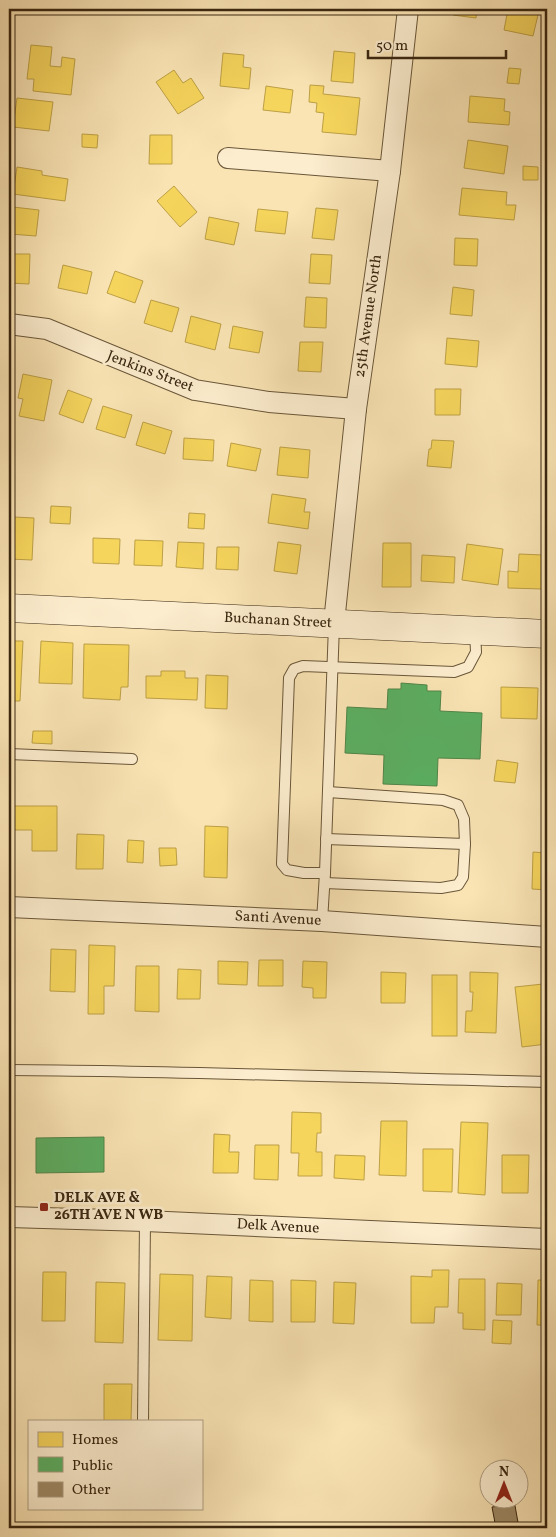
<svg xmlns="http://www.w3.org/2000/svg" width="556" height="1537" font-family="Vollkorn,serif">
<style>
.homes{fill:#f6d55c;stroke:#bda045}
.public{fill:#5aae61;stroke:#508549}
.building{fill:#9d8965;stroke:#392610}
.lines{fill:none;stroke-linecap:round;stroke-linejoin:round}
.lane-casing{stroke:#695639;stroke-width:12}
.street-casing{stroke:#695639;stroke-width:22}
.secondary-casing{stroke:#392610;stroke-width:29}
.lane{stroke:#fcedce;stroke-width:10}
.street{stroke:#fcedce;stroke-width:20}
.secondary{stroke:#fcedce;stroke-width:28}
.poi-dot{fill:#8f2418;stroke:#fcedce;stroke-width:2}
.labels{text-anchor:middle;dominant-baseline:central;stroke-width:5;stroke-linejoin:round;paint-order:stroke}
.street-label{font-size:15px;fill:#392610;stroke:#fcedce}
.poi-label{font-size:15px;font-weight:bold;fill:#392610;stroke:#fcedce;text-anchor:start}
</style>
<rect width="100%" height="100%" fill="#fae4b4"/>
<filter id="stains"><feTurbulence type="fractalNoise" baseFrequency=".004" numOctaves="4"/><feColorMatrix values="0 0 0 0 .2 0 0 0 0 .09 0 0 0 0 .02 0 0 0 .5 -.17"/></filter>
<radialGradient id="worn" r=".72"><stop offset=".6" stop-color="#630" stop-opacity="0"/><stop offset="1" stop-color="#630" stop-opacity=".3"/></radialGradient>
<g class="homes">
<polygon points="454,9 477,9 476,18 453,15"/>
<polygon points="508,9 536,9 535,14 538,15 533,36 504,30"/>
<polygon points="31,45 52,47 50,66 61,67 62,57 75,59 71,95 33,91 34,79 27,79"/>
<polygon points="334,51 355,53 353,83 331,81"/>
<polygon points="223,53 244,55 243,67 251,68 249,89 220,86"/>
<polygon points="509,68 521,69 519,84 507,83"/>
<polygon points="174,70 183,83 191,78 204,98 178,114 156,82"/>
<polygon points="310,85 324,86 323,94 360,98 356,135 322,132 324,113 316,112 317,103 309,102"/>
<polygon points="266,86 293,90 290,113 263,110"/>
<polygon points="470,96 505,99 504,111 510,112 509,125 468,122"/>
<polygon points="17,98 53,102 49,131 13,127"/>
<polygon points="82,134 98,135 97,148 82,147"/>
<polygon points="150,135 172,135 172,164 149,164"/>
<polygon points="468,140 508,146 504,174 464,168"/>
<polygon points="523,166 538,167 538,180 523,180"/>
<polygon points="17,167 42,171 42,175 68,179 65,201 13,194"/>
<polygon points="174,186 197,212 180,227 157,201"/>
<polygon points="462,188 507,192 506,205 516,205 514,220 459,215"/>
<polygon points="13,207 39,210 36,236 10,234"/>
<polygon points="316,208 338,210 334,240 312,238"/>
<polygon points="258,209 288,212 285,234 255,231"/>
<polygon points="209,217 239,223 234,245 205,239"/>
<polygon points="455,238 478,239 477,266 454,265"/>
<polygon points="9,254 30,254 29,284 9,283"/>
<polygon points="311,254 332,255 330,284 309,283"/>
<polygon points="63,265 92,272 87,294 58,288"/>
<polygon points="115,271 143,281 135,303 107,293"/>
<polygon points="453,287 474,290 472,316 450,314"/>
<polygon points="306,297 327,298 326,328 304,327"/>
<polygon points="151,300 179,308 172,332 144,323"/>
<polygon points="191,316 221,324 215,350 185,342"/>
<polygon points="233,326 263,332 259,353 229,348"/>
<polygon points="447,338 479,341 477,367 445,364"/>
<polygon points="300,342 323,342 321,372 298,371"/>
<polygon points="23,374 52,380 44,421 19,416 23,399 18,398"/>
<polygon points="435,389 461,389 460,415 435,415"/>
<polygon points="68,390 92,399 83,423 59,414"/>
<polygon points="103,406 132,415 125,438 96,429"/>
<polygon points="143,422 172,431 165,454 136,445"/>
<polygon points="184,438 214,440 213,461 183,459"/>
<polygon points="432,440 454,441 451,468 427,466 429,449 431,449"/>
<polygon points="231,443 261,449 256,471 227,466"/>
<polygon points="280,447 310,450 308,478 277,475"/>
<polygon points="272,494 306,499 304,512 310,512 308,529 268,523"/>
<polygon points="51,506 71,507 70,524 50,523"/>
<polygon points="189,513 205,514 204,529 188,528"/>
<polygon points="14,517 34,518 32,560 9,559 9,530 13,530"/>
<polygon points="93,538 120,539 119,564 93,563"/>
<polygon points="135,540 163,541 162,566 134,565"/>
<polygon points="178,542 204,543 203,569 176,567"/>
<polygon points="278,542 301,545 297,574 274,571"/>
<polygon points="383,543 411,543 411,587 382,587"/>
<polygon points="467,544 503,549 498,585 462,580"/>
<polygon points="217,547 239,547 238,570 216,569"/>
<polygon points="519,554 543,555 542,589 508,588 508,571 518,572"/>
<polygon points="422,555 455,557 454,583 421,581"/>
<polygon points="9,641 23,641 20,701 9,701"/>
<polygon points="41,641 73,643 72,684 39,683"/>
<polygon points="84,644 129,645 128,687 121,687 120,700 83,698"/>
<polygon points="161,671 185,671 185,678 198,678 197,700 146,698 146,676 161,676"/>
<polygon points="206,675 228,676 227,709 205,708"/>
<polygon points="501,687 538,688 537,719 501,718"/>
<polygon points="33,731 52,731 52,744 32,743"/>
<polygon points="497,760 518,763 515,783 494,781"/>
<polygon points="12,806 57,806 57,851 32,851 32,830 12,830"/>
<polygon points="205,826 228,827 227,878 204,877"/>
<polygon points="77,834 104,835 103,869 76,869"/>
<polygon points="128,840 144,841 143,863 127,862"/>
<polygon points="159,848 176,848 177,865 160,866"/>
<polygon points="533,852 547,853 547,890 532,889"/>
<polygon points="89,945 115,946 114,986 104,986 104,1014 88,1014"/>
<polygon points="51,949 76,950 75,992 50,991"/>
<polygon points="259,960 283,960 283,986 258,986"/>
<polygon points="218,961 248,962 247,985 218,984"/>
<polygon points="303,961 327,962 326,998 313,998 313,988 302,987"/>
<polygon points="136,966 159,966 159,1012 135,1011"/>
<polygon points="178,969 201,970 200,999 177,999"/>
<polygon points="381,972 406,973 405,1003 381,1003"/>
<polygon points="470,972 498,973 496,1033 465,1032 466,1011 472,1011 473,992 470,992"/>
<rect x="432" y="975" width="25" height="61"/>
<polygon points="543,984 547,1024 547,1044 522,1047 515,987"/>
<polygon points="292,1112 321,1113 321,1133 317,1133 316,1152 322,1152 322,1176 298,1176 299,1153 291,1153"/>
<polygon points="381,1121 407,1121 406,1176 379,1175"/>
<polygon points="461,1122 488,1123 485,1195 458,1193"/>
<polygon points="214,1134 230,1135 229,1152 239,1152 238,1173 213,1173"/>
<polygon points="255,1145 279,1145 278,1180 254,1179"/>
<polygon points="423,1149 453,1149 452,1192 423,1191"/>
<polygon points="335,1155 365,1156 364,1180 334,1178"/>
<polygon points="502,1155 529,1155 528,1193 502,1193"/>
<polygon points="432,1270 449,1270 448,1307 435,1307 434,1323 411,1323 411,1276 432,1277"/>
<polygon points="9,1271 10,1271 12,1311 9,1311"/>
<polygon points="43,1272 66,1272 65,1321 42,1321"/>
<polygon points="160,1274 193,1275 192,1341 158,1340"/>
<polygon points="207,1276 232,1277 231,1319 205,1317"/>
<polygon points="459,1279 485,1279 485,1330 463,1329 463,1313 458,1313"/>
<polygon points="250,1280 273,1281 273,1322 249,1321"/>
<polygon points="291,1280 316,1281 315,1322 291,1322"/>
<polygon points="538,1280 547,1280 547,1325 537,1325"/>
<polygon points="96,1282 125,1283 123,1343 95,1342"/>
<polygon points="334,1282 356,1283 354,1324 333,1323"/>
<polygon points="497,1283 522,1284 521,1315 496,1315"/>
<polygon points="493,1320 512,1321 511,1344 492,1343"/>
<polygon points="104,1384 132,1384 131,1421 104,1421"/>
</g>
<g class="public">
<polygon points="401,683 427,685 427,691 441,691 440,711 482,713 480,759 438,758 437,786 383,784 384,755 345,753 347,707 387,709 388,689 401,689"/>
<polygon points="104,1137 104,1172 36,1173 36,1138"/>
</g>
<polygon class="building" points="499,1500 514,1500 519,1528 496,1528 492,1507 500,1506"/>
<g class="lines">
<defs>
<g id="lane">
<polyline points="9,754 132,759"/>
<polyline points="326,839 465,844 464,819 458,805 443,800 328,792"/>
<polyline points="325,873 304,873 287,870 282,864 289,678 294,669 303,666 454,672 468,667 476,652 475,631"/>
<polyline points="325,883 441,888 458,885 463,877 465,844"/>
<polyline points="322,921 325,873 334,625"/>
<path d="M9,1070c179,1 359,8 538,12"/>
<polyline points="143,1421 145,1221"/>
</g>
<g id="street">
<polyline points="228,158 390,171"/>
<polyline points="9,324 47,329 195,390 269,402 356,409"/>
<polyline points="334,623 356,409 390,171 408,9"/>
<polyline points="9,907 322,921 547,937"/>
<polyline points="9,1217 145,1221 547,1239"/>
</g>
<polyline id="secondary" points="9,608 547,634"/>
</defs>
<use href="#lane" class="lane-casing"/>
<use href="#street" class="street-casing"/>
<use href="#secondary" class="secondary-casing"/>
<use href="#lane" class="lane"/>
<use href="#street" class="street"/>
<use href="#secondary" class="secondary"/>
</g>
<rect class="poi-dot" x="39" y="1202" width="10" height="10" rx="2.5"/>
<g class="labels">
<g class="street-label">
<text transform="translate(369 316) rotate(-82)">25th Avenue North</text>
<text transform="translate(150 372) rotate(21)">Jenkins Street</text>
<text transform="translate(278 621) rotate(3)">Buchanan Street</text>
<text transform="translate(278 919) rotate(3)">Santi Avenue</text>
<text transform="translate(278 1227) rotate(3)">Delk Avenue</text>
</g>
<g class="poi-label">
<text x="54" y="1198">DELK AVE &amp;<tspan x="54" dy="17">26TH AVE N WB</tspan></text>
</g>
</g>
<rect width="556" height="1537" fill="none" stroke="#fae4b4" stroke-width="30"/>
<rect x="10" y="10" width="536" height="1517" fill="none" stroke="#392610" stroke-width="2.5"/>
<rect x="15" y="15" width="526" height="1507" fill="none" stroke="#392610"/>
<rect x="28" y="1420" width="175" height="90" fill="#fcedce" stroke="#ae9d82"/>
<rect x="38" y="1432" width="25" height="15" fill="#f6d55c" stroke="#ae9d82"/>
<text x="72" y="1444" font-size="15" fill="#392610">Homes</text>
<rect x="38" y="1457" width="25" height="15" fill="#5aae61" stroke="#ae9d82"/>
<text x="72" y="1470" font-size="15" fill="#392610">Public</text>
<rect x="38" y="1482" width="25" height="15" fill="#9d8965" stroke="#ae9d82"/>
<text x="72" y="1494" font-size="15" fill="#392610">Other</text>
<g transform="translate(504 1484)"><circle r="24" fill="#fcedce" stroke="#ae9d82"/>
<path d="M0-4L9 19L0 12L-9 19Z" fill="#8f2418"/>
<text y="-8" font-size="14" font-weight="bold" text-anchor="middle" fill="#392610">N</text>
</g>
<path d="M368 50v8h138v-8" fill="none" stroke="#392610" stroke-width="2.5"/>
<text x="376" y="50" font-size="15" fill="#392610" stroke="#fcedce" stroke-width="4" paint-order="stroke">50 m</text>
<rect width="100%" height="100%" filter="url(#stains)"/>
<rect width="100%" height="100%" fill="url(#worn)"/>
</svg>
